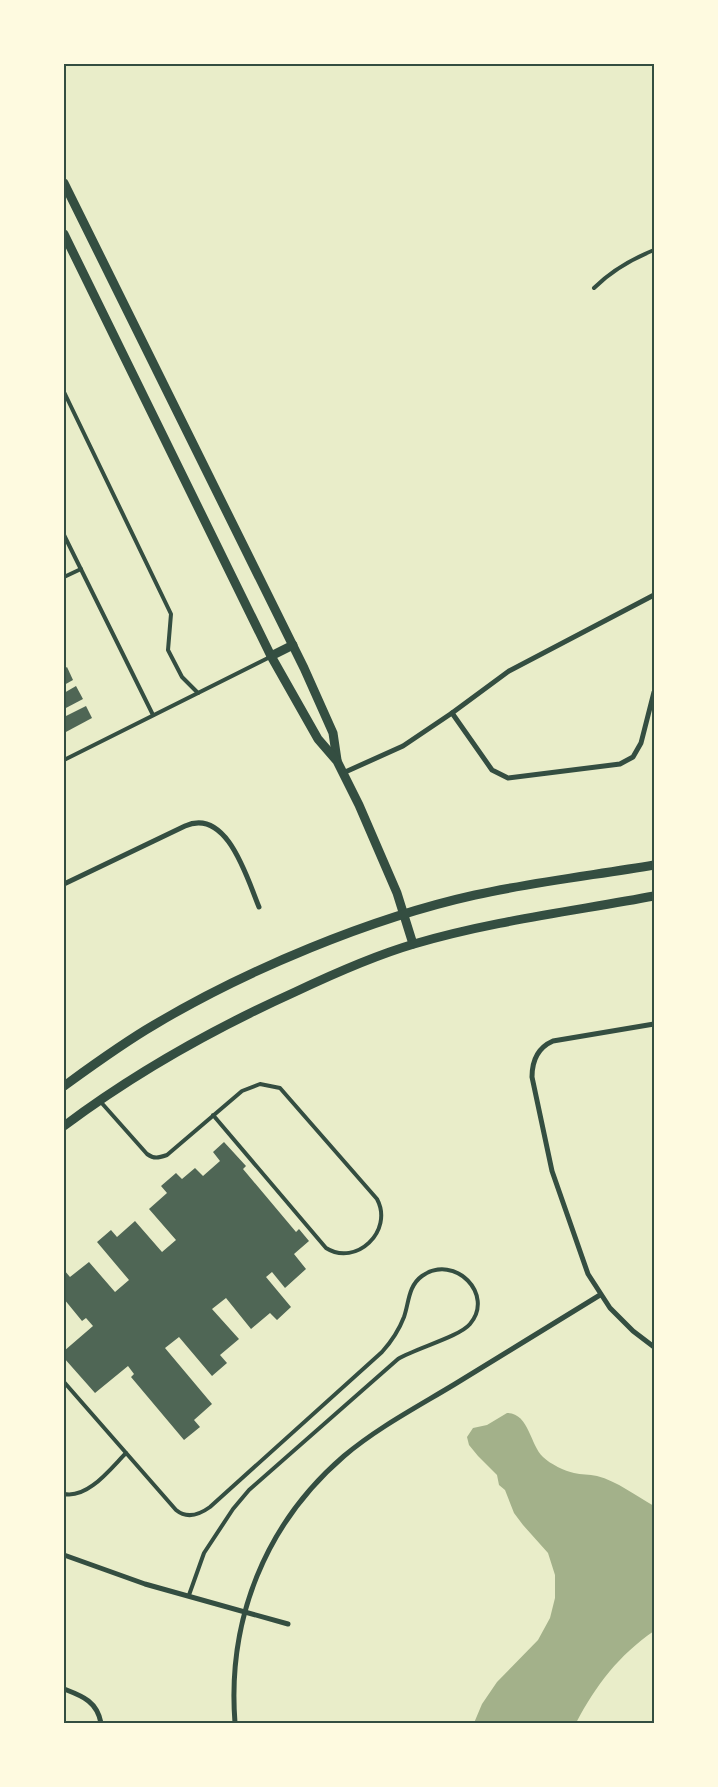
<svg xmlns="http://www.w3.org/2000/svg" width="718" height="1787" font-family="'PT Sans Narrow',sans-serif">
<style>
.water{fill:#a3b18a}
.building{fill:#4f6655}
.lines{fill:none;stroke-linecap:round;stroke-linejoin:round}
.service{stroke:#344e41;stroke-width:4}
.minor{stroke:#344e41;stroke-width:5}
.tertiary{stroke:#344e41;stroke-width:9}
.neatline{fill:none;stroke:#344e41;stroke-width:2}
</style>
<rect width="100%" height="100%" fill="#e9edc9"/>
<path class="water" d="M507,1413c22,0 23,32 36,44 7,7 22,14 31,16 7,2 15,1 23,3 20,5 39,20 57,30v125c-35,24 -58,54 -78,92h-102l8,-19 15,-22 41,-42 12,-22 5,-20v-23l-7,-22 -25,-28 -9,-12 -9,-23 -6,-5 -2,-10 -19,-19 -9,-11 -2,-8 6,-9 14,-3z"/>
<g class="building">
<polygon points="67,667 73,680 64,685 64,669"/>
<polygon points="76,686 83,699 64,709 64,693"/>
<polygon points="86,706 92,718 64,733 64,717"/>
<polygon points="224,1142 246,1166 243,1169 296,1232 299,1229 309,1241 294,1254 306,1269 285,1288 272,1272 266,1277 291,1307 277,1320 270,1313 251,1329 226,1298 212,1309 239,1339 220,1355 227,1363 212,1376 179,1337 165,1348 212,1404 194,1420 200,1427 184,1440 131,1377 134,1374 128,1366 95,1393 64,1358 64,1351 93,1326 86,1318 82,1321 64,1299 64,1270 70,1277 89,1262 115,1292 129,1280 97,1242 111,1230 117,1237 135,1221 162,1252 176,1240 149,1209 167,1193 161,1186 176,1173 182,1179 195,1168 203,1176 220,1161 213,1152"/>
</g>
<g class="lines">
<g class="service">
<path d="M594,288c17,-17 38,-29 60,-38"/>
<polyline points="64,392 171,614 168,650 182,677 198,693"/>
<polyline points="64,535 153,715"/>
<polyline points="64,577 81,569"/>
<polyline points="64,760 270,657"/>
<path d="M99,1100l48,54c7,5 11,4 20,1l75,-64 18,-7 20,4 97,111c17,32 -21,68 -51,49l-113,-133"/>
<path d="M64,1382l112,128c11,9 23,5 34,-3l172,-155c9,-10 17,-22 22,-35 5,-14 4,-31 18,-41 33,-23 73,19 48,48 -11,13 -54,24 -72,35l-149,131 -16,19 -29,44 -15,42"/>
<path d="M64,1494c24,5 47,-26 62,-41"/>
</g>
<g class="minor">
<polyline points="452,713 492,770 508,778 620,764 633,757 641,743 654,692"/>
<polyline points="343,773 403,746 452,713 509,671 654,595"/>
<path d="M64,884l121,-58c42,-19 62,52 74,81"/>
<path d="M654,1024l-101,17c-16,7 -21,20 -21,36l20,94 36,103 22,34 23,23 21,16"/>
<polyline points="64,1555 145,1584 288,1624"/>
<path d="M64,1689c18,7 33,12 37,34"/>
<path d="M235,1723c-8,-103 30,-199 109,-267 33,-28 73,-49 111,-72 48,-30 97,-59 145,-89"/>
</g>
<g class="tertiary">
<polyline points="64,183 304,668 333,733 337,760"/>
<polyline points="64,234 271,656 318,739 337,761 359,805 397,893 413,944"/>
<polyline points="271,656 293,645"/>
<path d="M64,1086c29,-21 59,-43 90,-61 92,-55 217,-107 321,-130 59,-13 120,-20 179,-30"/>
<path d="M64,1126c72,-54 149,-97 231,-134 38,-18 78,-36 119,-48 78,-23 160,-33 240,-48"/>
</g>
</g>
<rect width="718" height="1787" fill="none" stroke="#fefae0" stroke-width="130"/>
<rect x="65" y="65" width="588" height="1657" class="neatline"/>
</svg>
